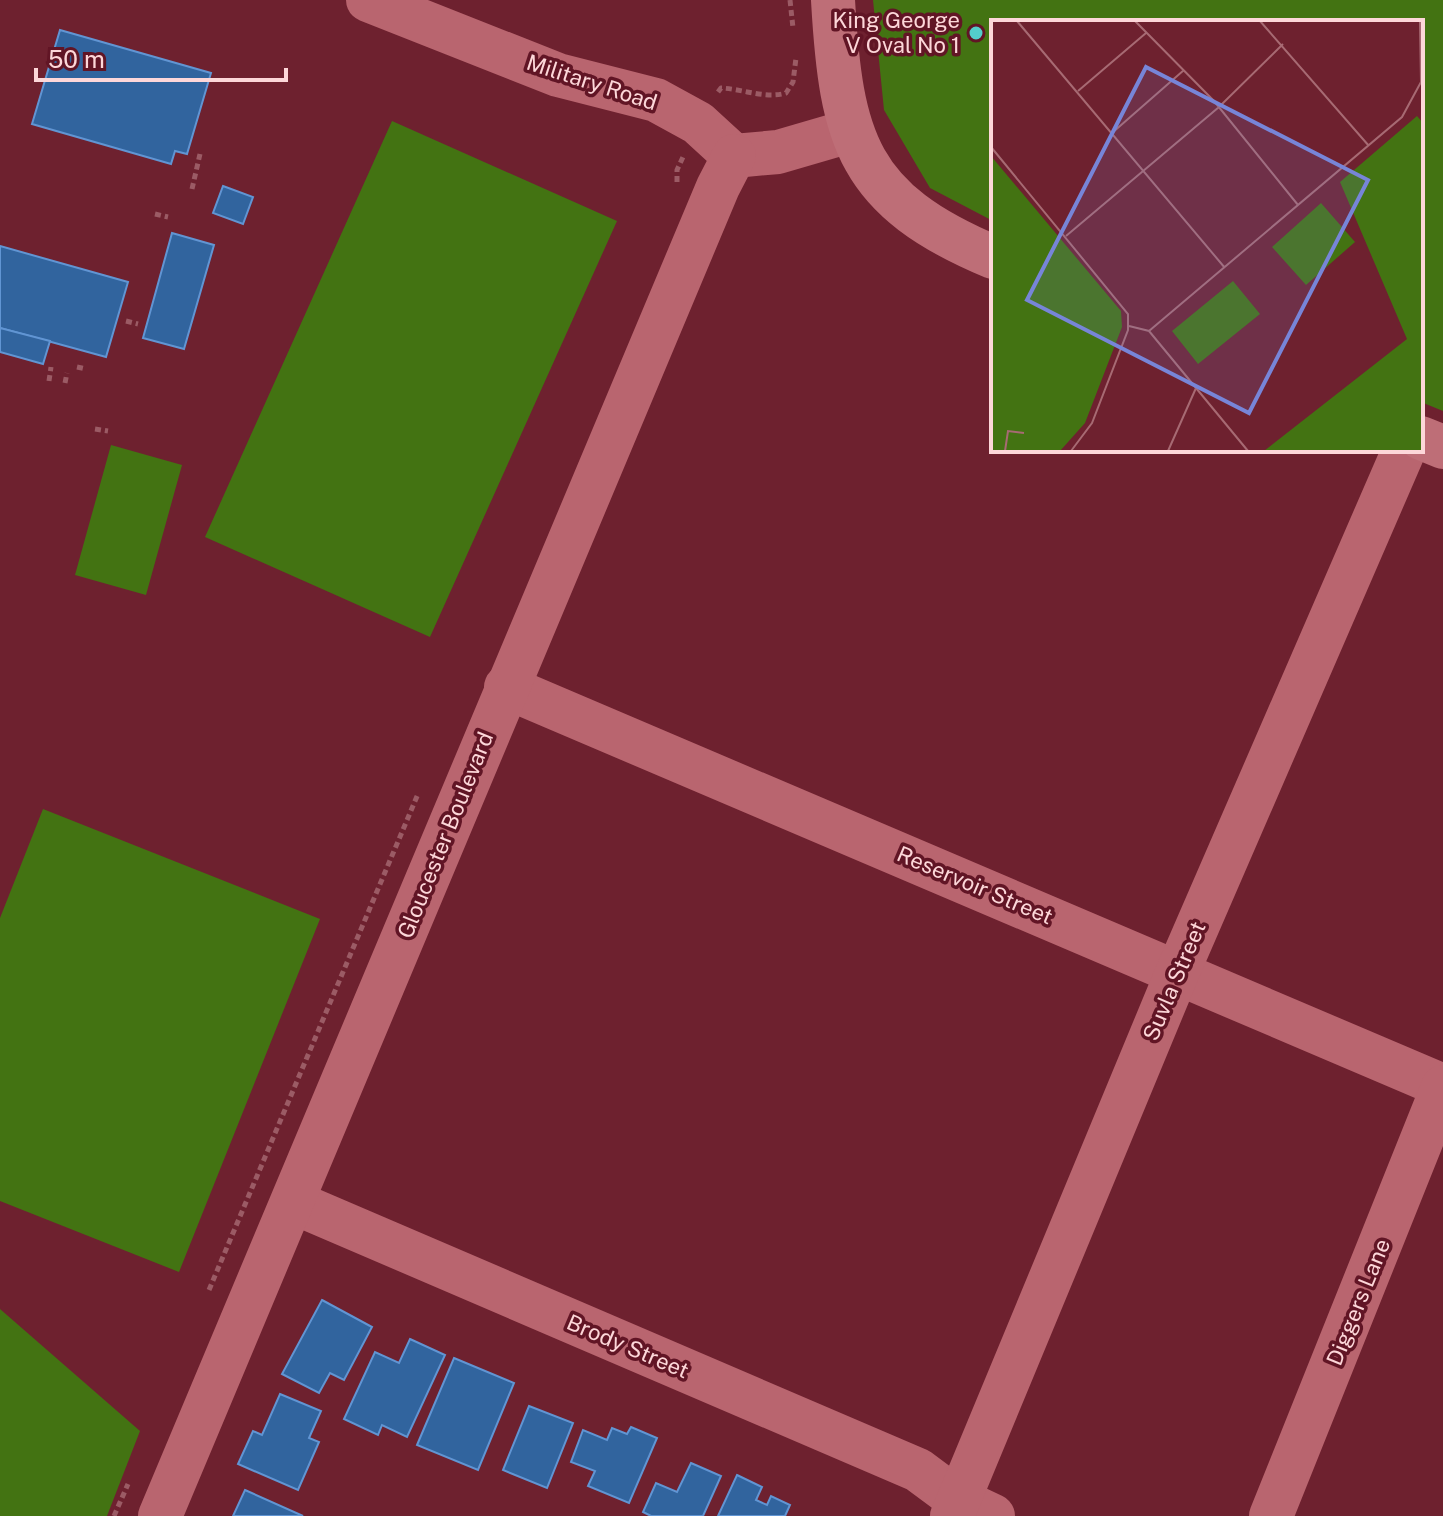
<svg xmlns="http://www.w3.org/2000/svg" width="1443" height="1516" font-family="'Public Sans',sans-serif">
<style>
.green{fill:#437312}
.building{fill:#31649e;stroke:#6195d3;stroke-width:2}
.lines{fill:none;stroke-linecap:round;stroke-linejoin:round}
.path{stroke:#9b5b65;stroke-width:5;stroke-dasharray:6 4;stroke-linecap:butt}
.minor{stroke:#b9656f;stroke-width:44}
.major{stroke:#be6e77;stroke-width:44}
.poi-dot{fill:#53cdcb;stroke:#611525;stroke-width:3}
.labels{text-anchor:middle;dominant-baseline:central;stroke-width:7;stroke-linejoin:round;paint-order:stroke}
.poi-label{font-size:22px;fill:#fdd7d9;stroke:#611525;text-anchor:end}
.street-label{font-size:22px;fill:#fdd7d9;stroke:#611525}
.inset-road{fill:none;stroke:#a76a73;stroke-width:2}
.view{fill:#7785d8;fill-opacity:0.15;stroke:#7785d8;stroke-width:4}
.inset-edge{fill:none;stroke:#fdd7d9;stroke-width:4}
</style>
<rect width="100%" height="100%" fill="#6e212f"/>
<g class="green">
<polygon points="873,0 1443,0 1443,411 1421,402 1421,22 993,22 993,221 930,188 884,110"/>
<polygon points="392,121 617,221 430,637 205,537"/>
<polygon points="111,445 182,465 146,595 75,575"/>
<polygon points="43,809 320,919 179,1272 0,1201 0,918"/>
<polygon points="0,1309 140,1431 107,1516 0,1516"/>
</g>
<g class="building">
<polygon points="60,30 211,73 187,154 175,151 171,164 32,124"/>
<polygon points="223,186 253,197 243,224 213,213"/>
<polygon points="172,233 214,245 184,349 143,338"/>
<polygon points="0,246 128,282 106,357 0,328"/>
<polygon points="0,328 50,341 43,364 0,352"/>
<polygon points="322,1300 372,1327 344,1380 330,1373 319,1393 282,1374"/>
<polygon points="410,1339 445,1355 407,1437 382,1425 378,1435 344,1419 375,1352 399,1363"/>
<polygon points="454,1358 514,1383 478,1470 417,1445"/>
<polygon points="280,1394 321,1411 309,1438 319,1442 298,1490 238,1464 253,1431 262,1435"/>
<polygon points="529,1406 573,1423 547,1488 503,1470"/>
<polygon points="631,1427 657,1438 629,1503 588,1486 595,1471 571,1462 583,1430 607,1440 612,1428 627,1434"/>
<polygon points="691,1463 721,1476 703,1516 651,1516 643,1512 656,1483 677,1492"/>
<polygon points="737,1475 762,1487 756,1500 767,1505 771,1496 790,1505 785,1516 718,1516"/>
<polygon points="245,1490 303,1516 233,1516"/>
</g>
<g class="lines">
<g class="path">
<polyline points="790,0 793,28"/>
<path d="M718,92l3,-4c21,1 45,11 65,5l7,-11 3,-24"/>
<polyline points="677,182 677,170 683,157"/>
<polyline points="192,189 200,154"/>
<polyline points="155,214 168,217"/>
<polyline points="126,321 138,324"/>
<polyline points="77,367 86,369"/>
<polyline points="49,381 51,367"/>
<polyline points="65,383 67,373"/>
<polyline points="95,429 108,431"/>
<polyline points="209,1290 418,794"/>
<polyline points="114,1516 128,1484"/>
</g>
<g class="minor">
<polyline points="368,0 558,75 656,100 698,123 734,156 778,152 850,131"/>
<polyline points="506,687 1443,1086"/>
<polyline points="293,1202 918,1470 957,1499 993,1516"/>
<polyline points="160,1516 718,187 734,156"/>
<polyline points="952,1516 1178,971 1404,450"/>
<polyline points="1271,1516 1443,1087"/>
</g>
<g class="major">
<path d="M833,0c8,140 24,200 160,257"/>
<polyline points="1421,438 1443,447"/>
</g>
</g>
<circle class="poi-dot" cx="976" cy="33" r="8"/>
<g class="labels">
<g class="poi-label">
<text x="960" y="20">King George<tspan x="960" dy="25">V Oval No 1</tspan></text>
</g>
<g class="street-label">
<text transform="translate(592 82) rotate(18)">Military Road</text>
<text transform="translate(445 835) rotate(-68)">Gloucester Boulevard</text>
<text transform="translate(975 885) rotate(23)">Reservoir Street</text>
<text transform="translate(1174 981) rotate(-67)">Suvla Street</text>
<text transform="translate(1358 1302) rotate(-68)">Diggers Lane</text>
<text transform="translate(628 1346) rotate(23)">Brody Street</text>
</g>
</g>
<g transform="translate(991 20)">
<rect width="432" height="432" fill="#6e212f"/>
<path d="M426,96l6,7v328h-159l143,-112 -67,-157zM0,136l130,155 1,16 -37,96 -25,28h-69zM330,183l34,39 -49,43 -34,-38zM242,261l27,33 -62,50 -26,-33z" fill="#437312"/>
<path class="inset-road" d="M26,1l208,247M144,1l79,80 84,104M269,1l109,125M87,71l68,-58M121,113l72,-63M0,127l137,167v16l-36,93 -21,28M75,216l153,-129 64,-63M138,306l20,5 99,120M158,311l253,-214 19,-35 -1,-61M14,431l3,-20 16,2M177,431l28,-63"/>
<path class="view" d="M155,47l222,113 -119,233 -222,-113z"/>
<rect width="432" height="432" class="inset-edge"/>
</g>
<path d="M36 68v12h250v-12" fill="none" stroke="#fdd7d9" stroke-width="4"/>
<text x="48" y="68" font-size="24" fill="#fdd7d9" stroke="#611525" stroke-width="6" paint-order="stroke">50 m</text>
</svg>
